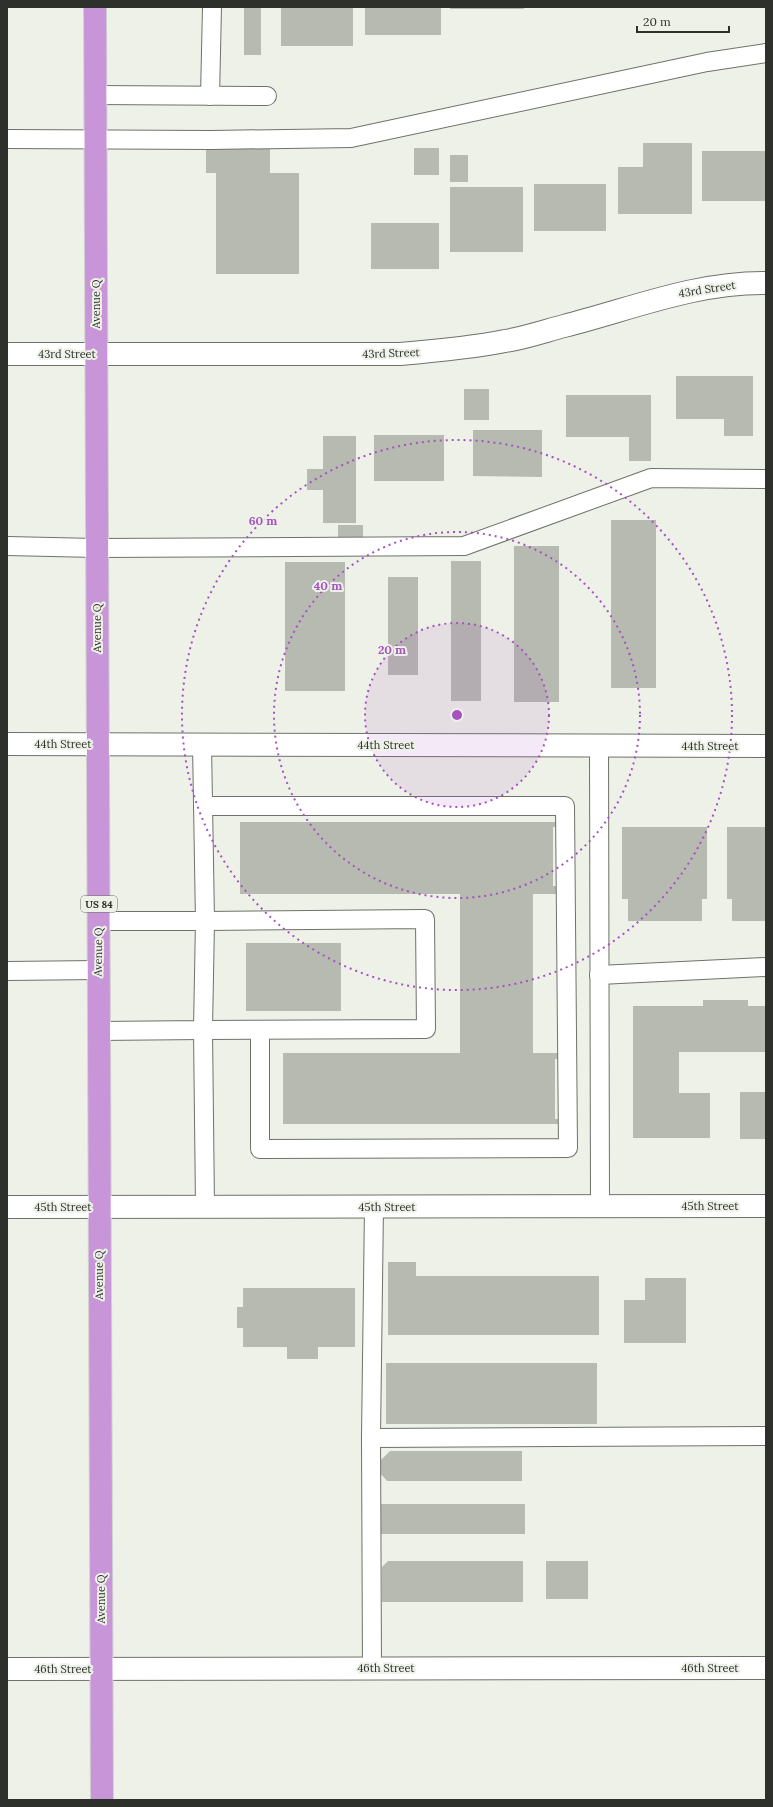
<svg xmlns="http://www.w3.org/2000/svg" width="773" height="1807" font-family="Lora,serif">
<style>
.building{fill:#b6bab1}
.lines{fill:none;stroke-linecap:round;stroke-linejoin:round}
.service-casing{stroke:#6f726a;stroke-width:20}
.minor-casing{stroke:#6f726a;stroke-width:24}
.trunk-casing{stroke:#d1d1d1;stroke-width:24}
.service{stroke:#fff;stroke-width:18}
.minor{stroke:#fff;stroke-width:22}
.trunk{stroke:#c896d8;stroke-width:22}
.ring{fill:none;stroke:#a652c0;stroke-width:2;stroke-dasharray:2 4}
.labels{text-anchor:middle;dominant-baseline:central;stroke-width:4;stroke-linejoin:round;paint-order:stroke}
.shield{fill:#edf1e7;stroke:#676a64;stroke-width:1}
.shield-label{font-size:10px;font-weight:bold;fill:#2e302c}
.street-label{font-size:11px;fill:#2e302c;stroke:#edf1e7}
.centre{fill:#a652c0;stroke:#edf1e7;stroke-width:2}
.ring-label{font-size:12px;text-anchor:middle;font-weight:bold;fill:#a652c0;stroke:#edf1e7;stroke-width:4;stroke-linejoin:round;paint-order:stroke}
</style>
<rect width="100%" height="100%" fill="#edf1e7"/>
<g class="building">
<rect x="244" y="7" width="17" height="48"/>
<rect x="281" y="7" width="72" height="39"/>
<rect x="365" y="7" width="76" height="28"/>
<rect x="450" y="7" width="74" height="2"/>
<polygon points="643,143 692,143 692,214 618,214 618,167 643,167"/>
<rect x="414" y="148" width="25" height="27"/>
<polygon points="206,149 270,149 270,173 299,173 299,274 216,274 216,173 206,173"/>
<rect x="702" y="151" width="64" height="50"/>
<rect x="450" y="155" width="18" height="27"/>
<rect x="534" y="184" width="72" height="47"/>
<rect x="450" y="187" width="73" height="65"/>
<rect x="371" y="223" width="68" height="46"/>
<polygon points="676,376 753,376 753,436 724,436 724,419 676,419"/>
<rect x="464" y="389" width="25" height="31"/>
<polygon points="566,395 651,395 651,461 629,461 629,437 566,437"/>
<polygon points="473,430 542,430 542,477 473,476"/>
<rect x="374" y="435" width="70" height="46"/>
<polygon points="323,436 356,436 356,523 323,523 323,490 307,490 307,469 323,469"/>
<rect x="611" y="520" width="45" height="168"/>
<rect x="338" y="525" width="25" height="12"/>
<rect x="514" y="546" width="45" height="156"/>
<rect x="451" y="561" width="30" height="140"/>
<rect x="285" y="562" width="60" height="129"/>
<rect x="388" y="577" width="30" height="98"/>
<polygon points="240,822 557,822 557,827 553,827 553,886 558,886 558,894 533,894 533,1053 560,1053 560,1059 555,1059 555,1119 558,1119 558,1124 283,1124 283,1053 460,1053 460,894 240,894"/>
<polygon points="622,827 707,827 707,899 702,899 702,921 628,921 628,899 622,899"/>
<polygon points="727,827 766,827 766,921 732,921 732,899 727,899"/>
<rect x="246" y="943" width="95" height="68"/>
<polygon points="703,1000 748,1000 748,1006 766,1006 766,1052 679,1052 679,1093 710,1093 710,1138 633,1138 633,1006 703,1006"/>
<rect x="740" y="1092" width="26" height="47"/>
<polygon points="388,1262 416,1262 416,1276 599,1276 599,1335 388,1335"/>
<polygon points="645,1278 686,1278 686,1343 624,1343 624,1300 645,1300"/>
<polygon points="243,1288 355,1288 355,1347 318,1347 318,1359 287,1359 287,1347 243,1347 243,1328 237,1328 237,1307 243,1307"/>
<rect x="386" y="1363" width="211" height="61"/>
<polygon points="390,1451 522,1451 522,1481 387,1481 380,1473 380,1461"/>
<rect x="381" y="1504" width="144" height="30"/>
<polygon points="388,1561 523,1561 523,1602 382,1602 382,1567"/>
<rect x="546" y="1561" width="42" height="38"/>
</g>
<g class="lines">
<defs>
<g id="service">
<polyline points="95,95 267,96"/>
<polyline points="210,96 212,7"/>
<polyline points="7,139 211,140 351,138 707,62 766,53"/>
<polyline points="7,546 96,548 464,546 651,478 766,479"/>
<polyline points="202,744 205,921 425,919 426,1029 203,1030 205,1207"/>
<polyline points="599,746 600,1206"/>
<polyline points="203,806 565,806 568,1148 260,1149 260,1030"/>
<polyline points="7,971 97,970"/>
<polyline points="599,975 766,967"/>
<polyline points="98,1031 203,1030 205,921 99,921"/>
<polyline points="371,1438 766,1436"/>
<polyline points="372,1668 371,1438 374,1206"/>
</g>
<g id="minor">
<path d="M7,354h393c35,-3 70,-6 105,-13 20,-3 40,-10 59,-15 67,-17 132,-44 202,-43"/>
<polyline points="7,744 766,746"/>
<polyline points="7,1207 766,1206"/>
<polyline points="7,1669 766,1668"/>
</g>
<polyline id="trunk" points="95,7 102,1800"/>
</defs>
<use href="#service" class="service-casing"/>
<use href="#minor" class="minor-casing"/>
<use href="#trunk" class="trunk-casing"/>
<use href="#service" class="service"/>
<use href="#minor" class="minor"/>
<use href="#trunk" class="trunk"/>
</g>
<circle cx="457" cy="715" r="92" fill="#a652c0" fill-opacity=".12"/>
<g class="ring">
<circle cx="457" cy="715" r="92"/>
<circle cx="457" cy="715" r="183"/>
<circle cx="457" cy="715" r="275"/>
</g>
<g class="labels">
<rect class="shield" x="81" y="896" width="36" height="16" rx="3"/>
<g class="shield-label">
<text x="99" y="904">US 84</text>
</g>
<g class="street-label">
<text transform="translate(707 289) rotate(-9)">43rd Street</text>
<text transform="translate(96 304) rotate(-90)">Avenue Q</text>
<text transform="translate(391 353) rotate(-2)">43rd Street</text>
<text x="67" y="354">43rd Street</text>
<text transform="translate(97 628) rotate(-90)">Avenue Q</text>
<text x="63" y="744">44th Street</text>
<text x="386" y="745">44th Street</text>
<text x="710" y="746">44th Street</text>
<text transform="translate(98 952) rotate(-89)">Avenue Q</text>
<text x="710" y="1206">45th Street</text>
<text x="63" y="1207">45th Street</text>
<text x="387" y="1207">45th Street</text>
<text transform="translate(99 1275) rotate(-90)">Avenue Q</text>
<text transform="translate(101 1599) rotate(-90)">Avenue Q</text>
<text x="386" y="1668">46th Street</text>
<text x="710" y="1668">46th Street</text>
<text x="63" y="1669">46th Street</text>
</g>
</g>
<circle cx="457" cy="715" r="6" class="centre"/>
<g class="ring-label">
<text x="263" y="525">60 m</text>
<text x="328" y="590">40 m</text>
<text x="392" y="654">20 m</text>
</g>
<rect width="773" height="1807" fill="none" stroke="#2e302c" stroke-width="16"/>
<path d="M637 26v6h92v-6" fill="none" stroke="#2e302c" stroke-width="2"/>
<text x="643" y="26" font-size="12" fill="#2e302c" stroke="#edf1e7" stroke-width="3" paint-order="stroke">20 m</text>
</svg>
